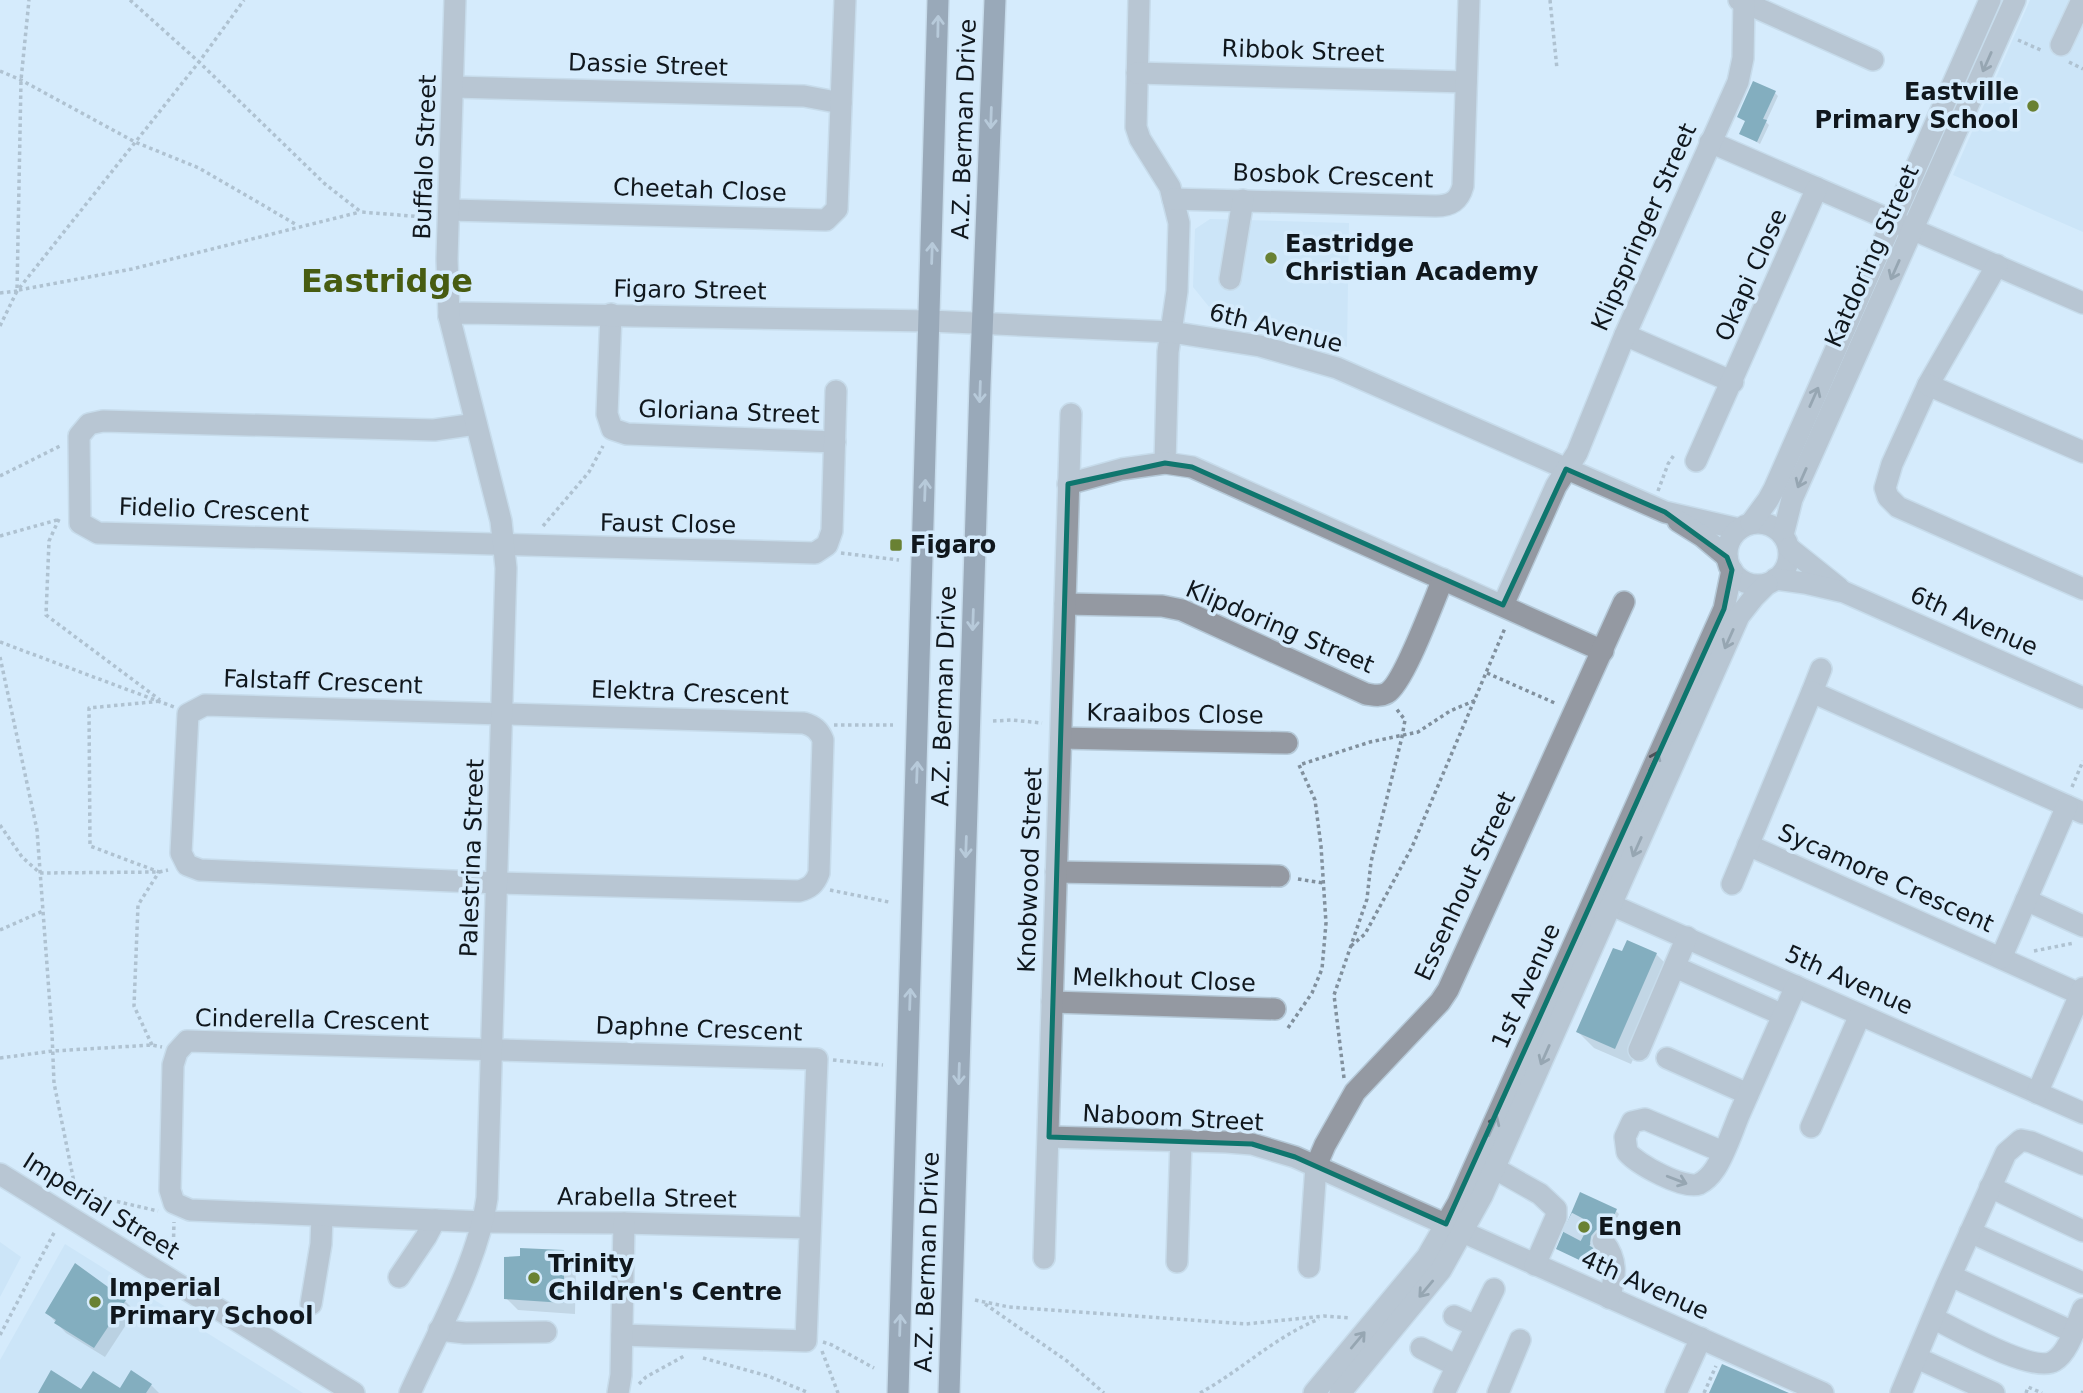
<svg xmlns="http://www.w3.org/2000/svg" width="2083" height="1393" font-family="'DejaVu Sans',sans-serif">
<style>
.built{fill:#c1def4}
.shadow{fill:#0003}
.building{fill:#216576}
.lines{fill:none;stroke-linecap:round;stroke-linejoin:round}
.minor-tunnel{stroke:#b7cbdb;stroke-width:21;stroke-dasharray:21 10;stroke-linecap:butt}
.minor-casing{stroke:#b5c9d8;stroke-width:24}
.major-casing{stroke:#b5c9d8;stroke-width:24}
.path{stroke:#81909d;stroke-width:3.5;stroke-dasharray:3.5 3.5;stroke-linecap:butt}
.minor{stroke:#9499a2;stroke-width:21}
.major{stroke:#515969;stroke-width:21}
.oneway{stroke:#93a2b2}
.oneway2{stroke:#4b5259}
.marked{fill:none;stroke:#0f766e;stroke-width:5;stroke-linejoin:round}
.poi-dot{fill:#698133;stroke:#d5ebfc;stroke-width:2.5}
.labels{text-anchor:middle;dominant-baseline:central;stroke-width:7;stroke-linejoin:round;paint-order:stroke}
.street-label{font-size:24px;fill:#10171d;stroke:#d5ebfc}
.poi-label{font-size:24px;font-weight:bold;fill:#10171d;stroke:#d5ebfc;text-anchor:start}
.district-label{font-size:32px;font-weight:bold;fill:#475c11;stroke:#d5ebfc}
</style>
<rect width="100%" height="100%" fill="#d5ebfc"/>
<g class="built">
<polygon points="2030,0 2083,0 2083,232 1953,175"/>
<polygon points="1210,219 1349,223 1347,347 1319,336 1214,313 1193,287 1195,229"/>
<polygon points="0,1242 21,1257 0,1297"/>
<polygon points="65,1244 303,1393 0,1393 0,1360"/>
</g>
<g class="shadow">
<polygon points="1775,93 1778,96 1766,122 1769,125 1760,144 1742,134 1747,122 1739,117"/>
<polygon points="1656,954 1672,970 1631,1064 1594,1048 1578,1032"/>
<polygon points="1616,1211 1619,1214 1611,1232 1600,1233 1594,1240 1593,1247 1599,1259 1595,1268 1558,1249"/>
<polygon points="564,1252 576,1264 575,1314 518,1310 506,1298"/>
<polygon points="125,1301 135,1311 105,1357 66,1333 47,1313"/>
<polygon points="151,1385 159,1393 39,1393 120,1390"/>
</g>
<g class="building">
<polygon points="1753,81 1776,91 1763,119 1767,120 1757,142 1739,134 1745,121 1737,117"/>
<polygon points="1627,940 1657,953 1615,1049 1576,1032 1613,948 1622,951"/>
<polygon points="1580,1192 1617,1209 1608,1229 1596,1230 1591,1236 1590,1243 1597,1255 1592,1266 1556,1249"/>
<polygon points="520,1248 564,1250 564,1303 504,1299 504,1257 520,1256"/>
<polygon points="75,1263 126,1300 94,1348 54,1323 56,1320 45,1313"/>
<polygon points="1722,1364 1789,1393 1709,1393"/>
<polygon points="51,1370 81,1389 93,1371 120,1388 131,1370 152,1384 146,1393 38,1393"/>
</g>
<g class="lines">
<polyline class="minor-tunnel" points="1567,1222 1603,1241"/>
<defs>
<g id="minor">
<polyline points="1139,0 1136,127 1140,139 1170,187 1179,223 1177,291 1168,352 1165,463"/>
<polyline points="1739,0 1873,60"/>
<polyline points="2061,45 2082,0"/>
<polyline points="1137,73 1466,82"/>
<polyline points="454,87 804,96 841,103"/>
<polyline points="1710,142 2083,303"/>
<path d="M1173,199l263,7c15,0 23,-5 27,-20l6,-186"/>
<polyline points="449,210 826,220 837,209 845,0"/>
<polyline points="1997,265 1928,385 1892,464 1885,488 1888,497 1898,507 2083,589"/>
<polyline points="1230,279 1243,200"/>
<polyline points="611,314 607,414 612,429 627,434 835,442"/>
<polyline points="449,316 462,313 930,321 1171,332 1260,346 1337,368 1665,512 1739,529"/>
<polyline points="1625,335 1733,382"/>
<polyline points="1928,385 2083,452"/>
<polyline points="476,424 434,430 103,421 89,424 79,436 80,523 98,533 815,553 827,545 832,531 836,391"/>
<polyline points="1696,461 1817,188"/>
<polyline points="1068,484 1122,469 1165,463 1192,467 1603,651"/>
<polyline points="1678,521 1702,536 1727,557"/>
<circle cx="1758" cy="554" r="31"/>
<polyline points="1751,523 1768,500 1774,489 1990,0"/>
<polyline points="1783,535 1792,499 2015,0"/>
<polyline points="1789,548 1839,588"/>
<polyline points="1775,579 1805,583 1844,592 2083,698"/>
<path d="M1065,604l97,2 20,4 184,84c8,1 14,3 21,-1 17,-10 47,-93 56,-114"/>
<polyline points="1503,605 1556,486 1577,453 1625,335 1738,82 1743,58 1744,0"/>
<polyline points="1812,692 1821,669"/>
<path d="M205,705l599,18c10,3 15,7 19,17l-4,133c-4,11 -9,15 -20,18l-302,-8 -297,-13 -13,-5 -6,-12 7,-139z"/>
<polyline points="1061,738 1287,743"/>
<polyline points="1748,845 2080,994"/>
<polyline points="1056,872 1279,876"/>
<polyline points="1732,884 1812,692 2083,813"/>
<polyline points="1598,899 2083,1113"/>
<polyline points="2026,900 2083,926"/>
<polyline points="2001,958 2067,806"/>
<polyline points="1675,967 1783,1015"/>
<polyline points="1052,1002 1275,1009"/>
<polyline points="1639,1050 1687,937"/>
<polyline points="1667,1058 1748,1094"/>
<polyline points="2037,1093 2083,988"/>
<polyline points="1811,1127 1860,1015"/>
<polyline points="1049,1137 1226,1142 1252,1144 1295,1157 1823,1393"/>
<path d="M1723,1152l-78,-33 -13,3 -7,15 2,15c10,12 57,38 72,32 6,-3 12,-9 16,-15 10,-15 17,-37 24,-54 19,-43 38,-86 57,-129"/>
<polyline points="1494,1168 1540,1194 1556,1209 1556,1217 1535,1265"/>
<polyline points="0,1174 354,1393"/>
<polyline points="1990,1187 2083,1231"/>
<polyline points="1970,1232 2083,1283"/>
<path d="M1603,1241c15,19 13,35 6,57"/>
<polyline points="1044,1258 1071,414"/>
<polyline points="1177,1262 1181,1141"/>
<polyline points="1309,1267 1316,1166 1325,1145 1355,1092 1440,1002 1448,990 1624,602"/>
<polyline points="1951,1276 2073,1332"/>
<polyline points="399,1277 426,1237 435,1220"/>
<polyline points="311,1304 321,1244 322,1216"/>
<polyline points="1454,1316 1476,1326"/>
<path d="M1933,1318c22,11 101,56 121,43 15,-9 22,-36 29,-52"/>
<polyline points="439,1330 465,1333 546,1332"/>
<polyline points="622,1335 806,1341 817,1059 187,1041 177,1052 173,1065 170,1190 174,1203 190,1210 484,1222 624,1223 810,1228"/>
<polyline points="1421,1348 1457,1366"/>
<polyline points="1917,1358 1994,1393"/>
<path d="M410,1393c27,-60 68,-130 77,-195l19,-630 -5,-47 -52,-205 -2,-57 8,-259"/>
<polyline points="618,1393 621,1375 624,1223"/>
<polyline points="1314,1393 1427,1257 1458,1203 1724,609 1732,570"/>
<polyline points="1340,1393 1441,1270 1482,1196 1739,616 1754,597 1767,584"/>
<polyline points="1444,1393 1494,1289"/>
<polyline points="1498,1393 1520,1340"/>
<polyline points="1676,1393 1701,1338"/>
<polyline points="1901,1393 1946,1286 2006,1153 2021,1140 2031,1142 2083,1164"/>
</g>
<g id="major">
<polyline points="898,1393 938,0"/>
<polyline points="949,1393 980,385 995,0"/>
</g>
</defs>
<use href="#minor" class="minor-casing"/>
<use href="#major" class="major-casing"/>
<g class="path">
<polyline points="130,0 199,62 325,184 361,212 424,217 430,215"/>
<polyline points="1550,0 1557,69"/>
<polyline points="2018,40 2043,51"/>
<polyline points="2069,62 2083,69"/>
<polyline points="0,71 21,80 135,142 199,168 297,225"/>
<polyline points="19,290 132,269 360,212"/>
<polyline points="0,293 17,291 199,62 244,0"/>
<polyline points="0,326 17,291 21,80 29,0"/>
<polyline points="0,476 62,445"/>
<polyline points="1658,491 1668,464 1674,455"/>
<polyline points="59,519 49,541 46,615 160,700"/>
<polyline points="543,526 589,472 603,446"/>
<polyline points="0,536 57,520"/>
<polyline points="841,553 899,560"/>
<polyline points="0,642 174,707"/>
<polyline points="0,657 37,830 52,1033 54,1083 76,1192 73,1197"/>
<polyline points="1487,673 1557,704"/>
<polyline points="993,721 1012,720 1042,723"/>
<polyline points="834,725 893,725"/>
<polyline points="2072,787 2083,761"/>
<polyline points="0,825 22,857 40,873 159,872 168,870"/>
<polyline points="1298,879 1323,883"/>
<polyline points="830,890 889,902"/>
<polyline points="0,930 43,911"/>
<polyline points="1351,946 1365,934 1412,847 1505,628"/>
<polyline points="2034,951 2074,943"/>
<polyline points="1288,1028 1312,993 1322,969 1326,923 1321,846 1315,800 1299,765 1370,742 1418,732 1450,711 1476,700"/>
<polyline points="152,1045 134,1006 138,905 159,872 90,846 89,708 162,701"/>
<polyline points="0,1058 53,1051 152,1045 162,1047"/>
<polyline points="833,1060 883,1065"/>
<polyline points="1344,1078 1334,995 1367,899 1371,862 1402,737 1405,720 1395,707"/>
<polyline points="76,1192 158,1211"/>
<polyline points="173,1258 174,1222"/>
<polyline points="975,1300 1009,1307 1246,1324 1324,1316 1351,1318"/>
<polyline points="985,1304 1067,1361 1104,1393"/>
<polyline points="0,1335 55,1231"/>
<polyline points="823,1342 832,1345 874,1368"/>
<polyline points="822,1351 838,1393"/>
<polyline points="703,1358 768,1376 809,1393"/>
<polyline points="639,1384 646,1377 686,1355"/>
<path d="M1200,1393c42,-23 73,-55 119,-74"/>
<polyline points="1704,1393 1716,1366"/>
<polyline points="2026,1393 2028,1387 2042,1393"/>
<polyline points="2082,1393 2083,1391"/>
</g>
<use href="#minor" class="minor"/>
<use href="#major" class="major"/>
</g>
<defs><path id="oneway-shaft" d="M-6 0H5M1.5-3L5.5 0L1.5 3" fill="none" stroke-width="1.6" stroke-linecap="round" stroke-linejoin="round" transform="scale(1.75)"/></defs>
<g class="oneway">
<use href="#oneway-shaft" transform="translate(938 26) rotate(-89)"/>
<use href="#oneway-shaft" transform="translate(991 118) rotate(92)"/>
<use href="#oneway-shaft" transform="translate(932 253) rotate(-88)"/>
<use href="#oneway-shaft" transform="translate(980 392) rotate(92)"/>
<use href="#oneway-shaft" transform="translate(925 490) rotate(-88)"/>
<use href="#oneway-shaft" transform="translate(973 620) rotate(92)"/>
<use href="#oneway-shaft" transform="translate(917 772) rotate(-88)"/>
<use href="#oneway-shaft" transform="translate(966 847) rotate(92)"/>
<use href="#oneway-shaft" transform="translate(910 999) rotate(-88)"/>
<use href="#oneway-shaft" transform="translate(959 1074) rotate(92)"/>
<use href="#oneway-shaft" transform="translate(900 1325) rotate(-88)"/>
</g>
<g class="oneway2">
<use href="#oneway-shaft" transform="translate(1987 62) rotate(114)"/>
<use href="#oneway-shaft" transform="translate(1895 270) rotate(114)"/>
<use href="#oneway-shaft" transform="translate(1814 397) rotate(-66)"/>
<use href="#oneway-shaft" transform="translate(1802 478) rotate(114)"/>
<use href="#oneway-shaft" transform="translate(1729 639) rotate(114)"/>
<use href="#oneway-shaft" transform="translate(1654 761) rotate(-66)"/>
<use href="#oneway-shaft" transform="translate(1637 847) rotate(114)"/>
<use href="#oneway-shaft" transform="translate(1545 1055) rotate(114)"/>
<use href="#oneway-shaft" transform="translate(1493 1126) rotate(-66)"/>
<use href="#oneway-shaft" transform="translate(1677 1180) rotate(21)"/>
<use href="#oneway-shaft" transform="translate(1426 1289) rotate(130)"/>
<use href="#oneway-shaft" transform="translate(1358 1340) rotate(-50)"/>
</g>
<path d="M0 0H2083V1393H0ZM1165,463l27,4 311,138 63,-136 99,43 62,45 5,13 -8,39 -278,615 -151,-67 -43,-13 -203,-7 19,-653z" fill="#d5ebfc" fill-opacity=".55" fill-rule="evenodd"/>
<path class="marked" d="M1165,463l27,4 311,138 63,-136 99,43 62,45 5,13 -8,39 -278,615 -151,-67 -43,-13 -203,-7 19,-653z"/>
<g class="poi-dot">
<circle cx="2033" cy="106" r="7"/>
<circle cx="1271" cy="258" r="7"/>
<rect x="889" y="538" width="14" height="14" rx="3.5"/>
<circle cx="1584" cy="1227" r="7"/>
<circle cx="534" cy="1278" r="7"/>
<circle cx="95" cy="1302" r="7"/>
</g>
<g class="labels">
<g class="street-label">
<text transform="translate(1303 51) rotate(2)">Ribbok Street</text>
<text transform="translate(648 65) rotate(2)">Dassie Street</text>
<text transform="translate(964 129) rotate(-88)">A.Z. Berman Drive</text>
<text transform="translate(425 157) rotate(-88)">Buffalo Street</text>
<text transform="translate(1333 176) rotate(2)">Bosbok Crescent</text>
<text transform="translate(700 190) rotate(2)">Cheetah Close</text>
<text transform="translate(1644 227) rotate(-66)">Klipspringer Street</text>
<text transform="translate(1872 256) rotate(-66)">Katdoring Street</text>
<text transform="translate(1751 275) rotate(-66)">Okapi Close</text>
<text transform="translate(690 290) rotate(1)">Figaro Street</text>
<text transform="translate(1276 328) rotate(14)">6th Avenue</text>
<text transform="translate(729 412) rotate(2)">Gloriana Street</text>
<text transform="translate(214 510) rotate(2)">Fidelio Crescent</text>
<text transform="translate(668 524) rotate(1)">Faust Close</text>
<text transform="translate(1974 621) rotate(24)">6th Avenue</text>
<text transform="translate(1280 627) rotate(23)">Klipdoring Street</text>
<text transform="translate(323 682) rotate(2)">Falstaff Crescent</text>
<text transform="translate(690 693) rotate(2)">Elektra Crescent</text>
<text transform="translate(944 696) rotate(-88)">A.Z. Berman Drive</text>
<text transform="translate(1175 714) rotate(1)">Kraaibos Close</text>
<text transform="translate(472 858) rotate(-88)">Palestrina Street</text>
<text transform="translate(1030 870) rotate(-88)">Knobwood Street</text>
<text transform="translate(1886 878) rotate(24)">Sycamore Crescent</text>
<text transform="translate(1465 886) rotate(-65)">Essenhout Street</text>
<text transform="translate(1164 980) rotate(2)">Melkhout Close</text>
<text transform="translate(1849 980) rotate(24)">5th Avenue</text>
<text transform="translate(1526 986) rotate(-66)">1st Avenue</text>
<text transform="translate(312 1020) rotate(1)">Cinderella Crescent</text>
<text transform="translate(699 1029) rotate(2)">Daphne Crescent</text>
<text transform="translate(1173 1118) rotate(3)">Naboom Street</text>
<text transform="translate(647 1198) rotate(1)">Arabella Street</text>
<text transform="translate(101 1206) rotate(32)">Imperial Street</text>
<text transform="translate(927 1262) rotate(-88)">A.Z. Berman Drive</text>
<text transform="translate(1645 1285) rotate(24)">4th Avenue</text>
</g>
<g class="poi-label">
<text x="2019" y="92" text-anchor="end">Eastville<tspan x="2019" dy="28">Primary School</tspan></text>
<text x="1285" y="244">Eastridge<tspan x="1285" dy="28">Christian Academy</tspan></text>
<text x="910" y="545">Figaro</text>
<text x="1598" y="1227">Engen</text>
<text x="548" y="1264">Trinity<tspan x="548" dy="28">Children's Centre</tspan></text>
<text x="109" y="1288">Imperial<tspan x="109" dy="28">Primary School</tspan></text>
</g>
<g class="district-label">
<text x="387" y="281">Eastridge</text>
</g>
</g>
</svg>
